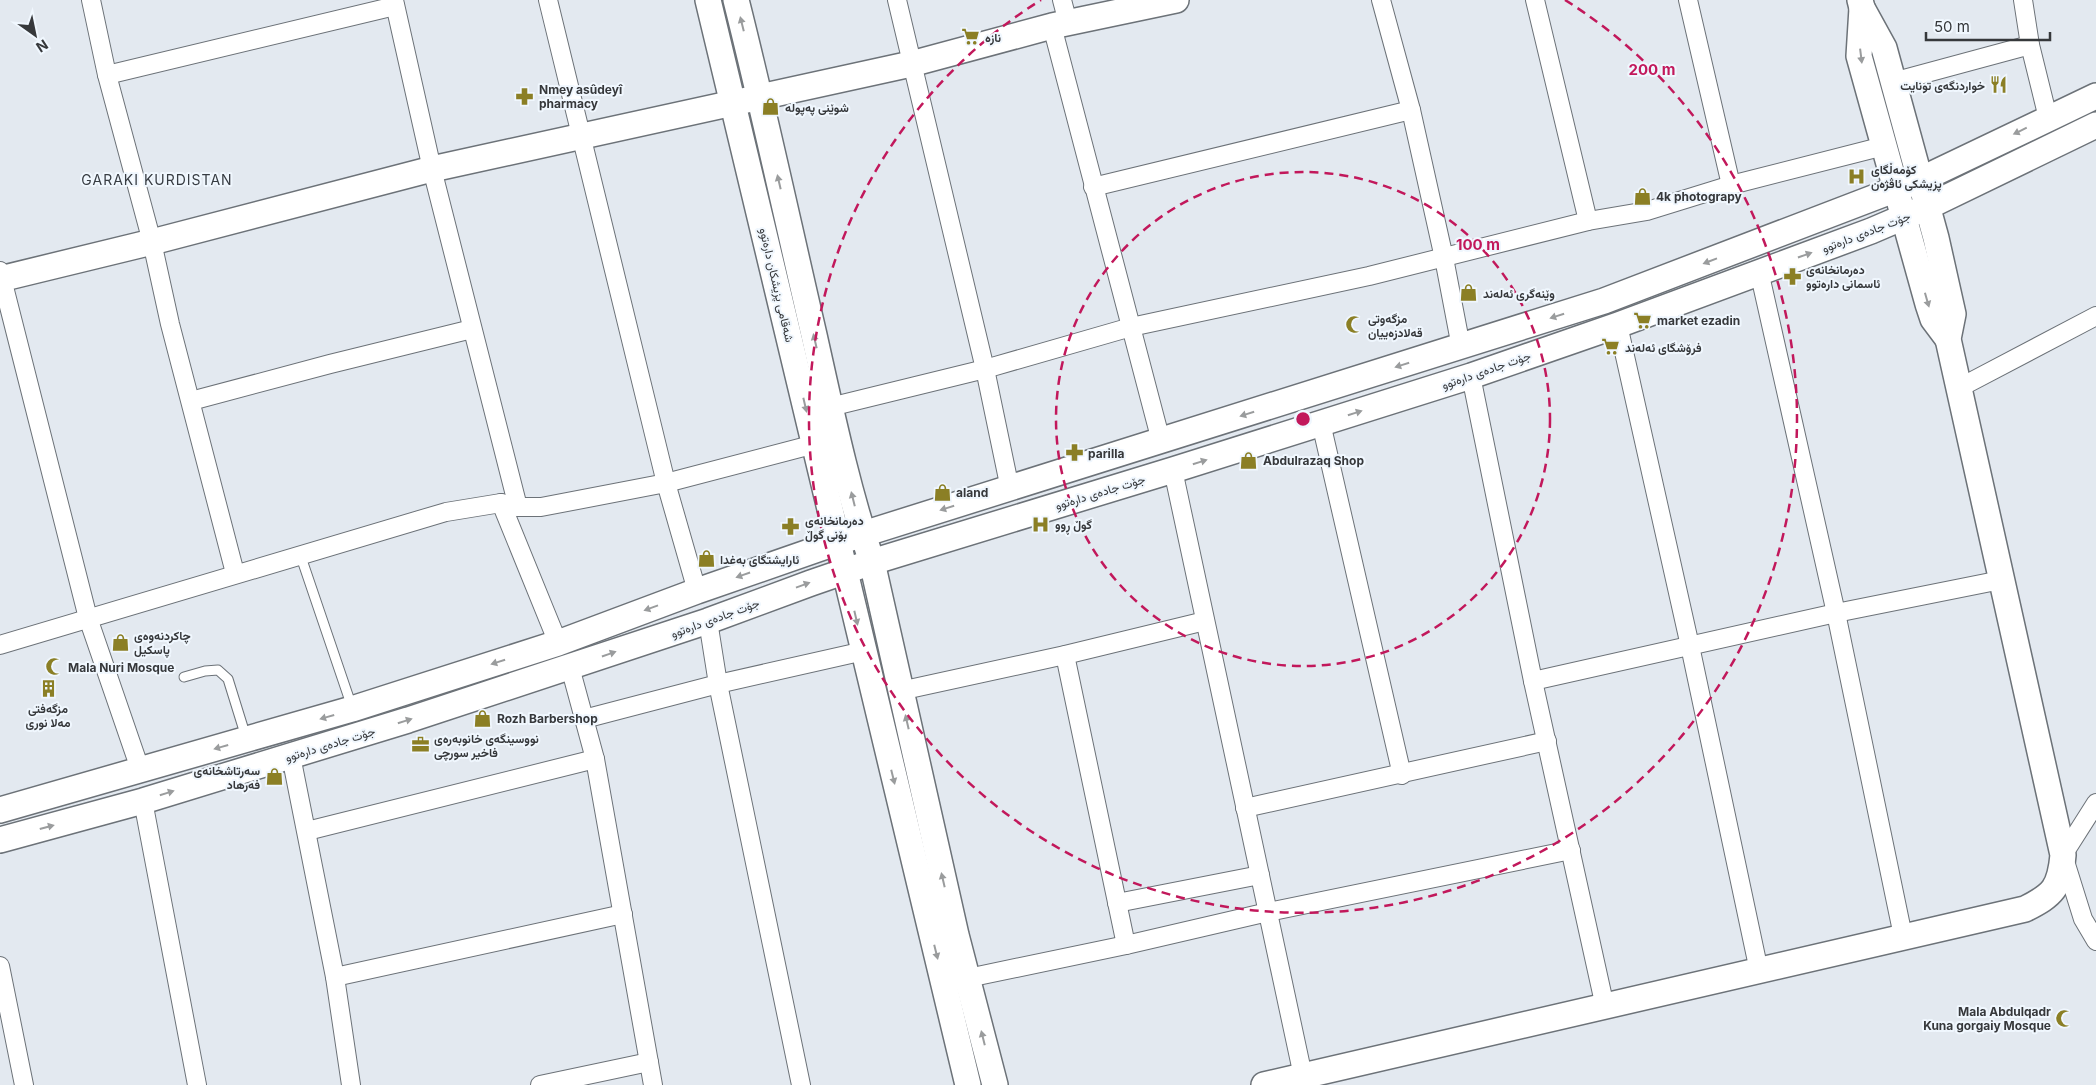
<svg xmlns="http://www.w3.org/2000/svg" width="2096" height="1085" font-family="Inter,Vazirmatn,sans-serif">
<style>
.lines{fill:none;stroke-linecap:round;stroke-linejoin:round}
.lane-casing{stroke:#6c7278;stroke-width:11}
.street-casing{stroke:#6c7278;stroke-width:20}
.secondary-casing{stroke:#6c7278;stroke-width:28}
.lane{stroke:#fff;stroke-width:9}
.street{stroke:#fff;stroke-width:18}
.secondary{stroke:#fff;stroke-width:25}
.oneway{fill:#9a9c9d}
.ring{fill:none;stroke:#c2185b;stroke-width:2.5;stroke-dasharray:9 6}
.labels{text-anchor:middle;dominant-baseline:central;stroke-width:4;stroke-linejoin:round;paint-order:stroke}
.poi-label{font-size:12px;font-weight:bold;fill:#36383b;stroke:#f0f7fe;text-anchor:start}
.street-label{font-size:12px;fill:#36383b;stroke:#f0f7fe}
.neighbourhood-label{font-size:14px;letter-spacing:1px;fill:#383d43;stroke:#f0f7fe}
.centre{fill:#c2185b;stroke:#f0f7fe;stroke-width:2.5}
.ring-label{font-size:15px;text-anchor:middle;font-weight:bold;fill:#c2185b;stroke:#f0f7fe;stroke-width:4;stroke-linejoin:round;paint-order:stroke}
</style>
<rect width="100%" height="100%" fill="#e3e9f0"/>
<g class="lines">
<defs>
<g id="lane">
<polyline points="300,554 352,707"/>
<polyline points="184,677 205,671 218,670 228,679 246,737"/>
</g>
<g id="street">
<polyline points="91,0 107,75 152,242 170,324 235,573"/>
<polyline points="394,0 432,169 518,507"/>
<polyline points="548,0 666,483 697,591"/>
<polyline points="897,0 985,369 1010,489"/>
<polyline points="1062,0 1068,23"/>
<polyline points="1381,0 1411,110 1444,258 1461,347"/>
<polyline points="1535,0 1588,221"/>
<polyline points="1688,0 1731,185"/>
<polyline points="2023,0 2030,45 2048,118"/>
<polyline points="1052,26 1161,441"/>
<polyline points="107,75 395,6"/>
<polyline points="1893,82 2030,45"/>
<polyline points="1093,187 1411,110"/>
<polyline points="0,271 88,618 140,769"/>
<polyline points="1759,271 1836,613 1903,936"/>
<polyline points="1618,325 1690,646 1759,971"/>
<polyline points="1471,376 1533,681 1605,1007"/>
<polyline points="1959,388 2096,316"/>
<polyline points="191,401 330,364 472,329"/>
<polyline points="830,407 985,369 1131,327 1369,276 1588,221 1647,211 1731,185 1880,147"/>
<polyline points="1321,423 1402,775"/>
<polyline points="1173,470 1303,1076"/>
<polyline points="501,503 558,643"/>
<polyline points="708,621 718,684 801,1085"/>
<polyline points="0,645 446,512 501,503 518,507 541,507 666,483 815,444"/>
<polyline points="1065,655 1126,945"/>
<polyline points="570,667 595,759 653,1085"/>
<polyline points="1533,681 1836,613 2001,580"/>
<polyline points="900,691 1065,655 1205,621"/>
<polyline points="584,719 718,684 864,651"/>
<polyline points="291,756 335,977 351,1085"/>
<polyline points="143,801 197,1085"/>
<polyline points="2096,803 2063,855 2083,919 2096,941"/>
<polyline points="1245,808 1547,741"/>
<polyline points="307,831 595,759"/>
<polyline points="1117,903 1260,875"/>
<polyline points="0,966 24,1085"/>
<polyline points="335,977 623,914"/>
<polyline points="968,978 1126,945 1268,912 1571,850"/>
<polyline points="540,1085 649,1062"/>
</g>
<g id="secondary">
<polyline points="708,0 968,1085"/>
<path d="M736,0c28,111 52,223 78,335 17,76 33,153 58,227l84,373 39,150"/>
<polyline points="1862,8 1859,56 1928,304 1933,319 1948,339"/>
<polyline points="0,279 152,242 432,169 911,64 1052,26 1176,0"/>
<polyline points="0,810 352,709 558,643 697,591 838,542 1604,301 1920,180 2096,96"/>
<polyline points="0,840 143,801 408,720 708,621 811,583 872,562 1173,470 1471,376 1618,325 1871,231 1927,207 2096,125"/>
<path d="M1264,1085l761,-176c28,-14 35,-21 38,-54l-115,-516 5,-25 -17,-76 -52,-190 -22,-40 -2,-8"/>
</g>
</defs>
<use href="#lane" class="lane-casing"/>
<use href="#street" class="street-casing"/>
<use href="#secondary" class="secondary-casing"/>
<use href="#lane" class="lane"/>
<use href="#street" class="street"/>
<use href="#secondary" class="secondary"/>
</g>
<defs><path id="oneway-solid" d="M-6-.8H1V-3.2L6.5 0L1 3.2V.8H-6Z" transform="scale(1.25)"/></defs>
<g class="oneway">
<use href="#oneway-solid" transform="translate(742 24) rotate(-104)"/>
<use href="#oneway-solid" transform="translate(1861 56) rotate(83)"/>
<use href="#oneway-solid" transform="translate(2020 131) rotate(154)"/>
<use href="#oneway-solid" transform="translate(779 182) rotate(-103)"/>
<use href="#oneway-solid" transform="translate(1805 255) rotate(-19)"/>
<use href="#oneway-solid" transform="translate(1710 261) rotate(159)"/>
<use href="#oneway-solid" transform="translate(1927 300) rotate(74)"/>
<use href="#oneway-solid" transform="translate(1557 316) rotate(162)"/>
<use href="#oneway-solid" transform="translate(815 341) rotate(-103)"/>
<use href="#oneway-solid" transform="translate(1402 365) rotate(163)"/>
<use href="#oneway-solid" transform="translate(805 405) rotate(77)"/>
<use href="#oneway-solid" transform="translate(1355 413) rotate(-18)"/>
<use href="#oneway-solid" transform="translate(1247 414) rotate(163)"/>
<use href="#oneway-solid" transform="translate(1200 462) rotate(-17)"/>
<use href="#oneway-solid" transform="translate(853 499) rotate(-104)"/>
<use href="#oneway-solid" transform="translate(947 508) rotate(163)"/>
<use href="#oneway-solid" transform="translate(743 575) rotate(161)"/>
<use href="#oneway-solid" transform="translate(803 585) rotate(-20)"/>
<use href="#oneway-solid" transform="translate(651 608) rotate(160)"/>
<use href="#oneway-solid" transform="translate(856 618) rotate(77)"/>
<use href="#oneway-solid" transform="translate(609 654) rotate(-19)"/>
<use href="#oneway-solid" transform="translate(498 662) rotate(162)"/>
<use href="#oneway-solid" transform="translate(327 717) rotate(164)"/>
<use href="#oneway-solid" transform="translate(405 721) rotate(-17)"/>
<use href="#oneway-solid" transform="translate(907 722) rotate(-103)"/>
<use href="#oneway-solid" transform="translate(221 747) rotate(164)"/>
<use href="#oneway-solid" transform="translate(893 777) rotate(76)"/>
<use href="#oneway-solid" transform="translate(167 793) rotate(-17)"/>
<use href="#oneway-solid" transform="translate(47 827) rotate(-15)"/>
<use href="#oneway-solid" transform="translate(943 880) rotate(-103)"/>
<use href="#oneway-solid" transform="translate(936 952) rotate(76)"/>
<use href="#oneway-solid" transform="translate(983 1038) rotate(-104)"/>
</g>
<g class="ring">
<circle cx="1303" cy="419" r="247"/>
<path d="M1565 0A494 494 0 1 1 1041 0"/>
</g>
<defs>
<symbol id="supermarket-bare" viewBox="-9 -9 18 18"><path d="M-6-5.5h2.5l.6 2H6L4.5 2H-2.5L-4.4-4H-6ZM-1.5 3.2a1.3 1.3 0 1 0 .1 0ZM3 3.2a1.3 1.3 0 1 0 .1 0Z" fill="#8b7f25" stroke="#f0f7fe" stroke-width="2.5" paint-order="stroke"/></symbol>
<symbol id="restaurant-bare" viewBox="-9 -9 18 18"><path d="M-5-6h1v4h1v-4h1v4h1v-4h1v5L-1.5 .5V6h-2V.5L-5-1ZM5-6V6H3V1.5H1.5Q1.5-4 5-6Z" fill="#8b7f25" stroke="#f0f7fe" stroke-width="2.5" paint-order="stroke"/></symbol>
<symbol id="pharmacy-bare" viewBox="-9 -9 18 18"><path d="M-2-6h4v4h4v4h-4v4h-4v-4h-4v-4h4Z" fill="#8b7f25" stroke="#f0f7fe" stroke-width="2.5" paint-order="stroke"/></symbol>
<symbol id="shop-bare" viewBox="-9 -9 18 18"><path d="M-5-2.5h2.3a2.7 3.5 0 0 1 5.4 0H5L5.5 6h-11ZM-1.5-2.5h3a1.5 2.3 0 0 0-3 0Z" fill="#8b7f25" stroke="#f0f7fe" stroke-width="2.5" paint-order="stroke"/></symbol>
<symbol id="hospital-bare" viewBox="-9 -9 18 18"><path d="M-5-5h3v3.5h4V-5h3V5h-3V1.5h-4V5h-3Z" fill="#8b7f25" stroke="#f0f7fe" stroke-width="2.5" paint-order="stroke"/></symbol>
<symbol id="mosque-bare" viewBox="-9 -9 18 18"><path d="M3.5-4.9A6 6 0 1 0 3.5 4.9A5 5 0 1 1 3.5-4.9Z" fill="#8b7f25" stroke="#f0f7fe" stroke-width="2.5" paint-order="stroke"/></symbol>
<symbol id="building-bare" viewBox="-9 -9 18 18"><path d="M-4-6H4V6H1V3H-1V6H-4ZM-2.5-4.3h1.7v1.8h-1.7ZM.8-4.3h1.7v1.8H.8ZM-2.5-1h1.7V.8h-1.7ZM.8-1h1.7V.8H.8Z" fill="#8b7f25" stroke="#f0f7fe" stroke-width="2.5" paint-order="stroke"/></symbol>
<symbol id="office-bare" viewBox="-9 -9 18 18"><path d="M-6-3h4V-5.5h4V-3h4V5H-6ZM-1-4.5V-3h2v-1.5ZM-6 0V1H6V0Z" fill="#8b7f25" stroke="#f0f7fe" stroke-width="2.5" paint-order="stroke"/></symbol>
</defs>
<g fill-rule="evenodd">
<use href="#supermarket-bare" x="958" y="24" width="25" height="25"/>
<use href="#restaurant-bare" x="1986" y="72" width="25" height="25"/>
<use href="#pharmacy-bare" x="512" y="84" width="25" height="25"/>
<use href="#shop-bare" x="758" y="94" width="25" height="25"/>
<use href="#hospital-bare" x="1844" y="164" width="25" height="25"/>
<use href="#shop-bare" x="1630" y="184" width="25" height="25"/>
<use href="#pharmacy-bare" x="1780" y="264" width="25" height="25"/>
<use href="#shop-bare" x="1456" y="280" width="25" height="25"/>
<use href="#supermarket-bare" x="1630" y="308" width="25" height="25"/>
<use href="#mosque-bare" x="1342" y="312" width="25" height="25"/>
<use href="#supermarket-bare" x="1598" y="334" width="25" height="25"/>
<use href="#pharmacy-bare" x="1062" y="440" width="25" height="25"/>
<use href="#shop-bare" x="1236" y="448" width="25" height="25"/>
<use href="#shop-bare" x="930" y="480" width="25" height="25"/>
<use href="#hospital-bare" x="1028" y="512" width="25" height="25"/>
<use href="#pharmacy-bare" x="778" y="514" width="25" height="25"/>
<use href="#shop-bare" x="694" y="546" width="25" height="25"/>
<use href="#shop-bare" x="108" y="630" width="25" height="25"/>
<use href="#mosque-bare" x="42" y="654" width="25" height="25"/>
<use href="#building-bare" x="36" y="676" width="25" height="25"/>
<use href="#shop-bare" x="470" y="706" width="25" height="25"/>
<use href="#office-bare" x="408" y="732" width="25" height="25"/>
<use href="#shop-bare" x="262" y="764" width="25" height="25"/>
<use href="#mosque-bare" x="2052" y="1006" width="25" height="25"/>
</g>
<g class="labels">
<g class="poi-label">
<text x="985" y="37">نازە</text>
<text x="1985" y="85" text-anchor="end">خواردنگەی تونایت</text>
<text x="539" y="89">Nmey asûdeyî<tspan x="539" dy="14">pharmacy</tspan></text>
<text x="785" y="107">شوێنی پەپولە</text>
<text x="1871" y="169">کۆمەڵگای<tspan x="1871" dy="14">پزیشکی ئاڤژەن</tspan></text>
<text x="1656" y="196">4k photograpy</text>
<text x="1806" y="269">دەرمانخانەی<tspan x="1806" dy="14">ئاسمانی دارەتوو</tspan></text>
<text x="1483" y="293">وێنەگری ئەلەند</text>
<text x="1368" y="318">مزگەوتی<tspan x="1368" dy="14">قەلادزەییان</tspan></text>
<text x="1657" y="320">market ezadin</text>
<text x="1625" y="347">فرۆشگای ئەلەند</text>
<text x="1088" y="453">parilla</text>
<text x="1263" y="460">Abdulrazaq Shop</text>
<text x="956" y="492">aland</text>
<text x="805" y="520">دەرمانخانەی<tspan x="805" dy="14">بۆنی گوڵ</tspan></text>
<text x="1055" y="524">گوڵ ڕوو</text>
<text x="720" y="559">ئارایشتگای بەغدا</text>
<text x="134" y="635">چاکردنەوەی<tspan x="134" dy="14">پاسکیل</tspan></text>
<text x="68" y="667">Mala Nuri Mosque</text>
<text x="48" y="708" text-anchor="middle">مزگەفتی<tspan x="48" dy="14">مەلا نوری</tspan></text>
<text x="497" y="718">Rozh Barbershop</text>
<text x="434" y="738">نووسینگەی خانوبەرەی<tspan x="434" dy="14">فاخیر سورچی</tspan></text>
<text x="260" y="770" text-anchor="end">سەرتاشخانەی<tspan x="260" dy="14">فەرهاد</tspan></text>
<text x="2051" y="1011" text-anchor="end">Mala Abdulqadr<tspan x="2051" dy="14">Kuna gorgaiy Mosque</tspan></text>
</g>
<g class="street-label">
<text transform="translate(1866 232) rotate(-21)">جۆت جادەی دارەتوو</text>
<text transform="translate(777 285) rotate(77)">شەقامی پزیشکان دارەتوو</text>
<text transform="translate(1486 370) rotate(-19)">جۆت جادەی دارەتوو</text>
<text transform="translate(1100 492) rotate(-17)">جۆت جادەی دارەتوو</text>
<text transform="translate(715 618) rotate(-20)">جۆت جادەی دارەتوو</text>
<text transform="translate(330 744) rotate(-17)">جۆت جادەی دارەتوو</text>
</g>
<g class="neighbourhood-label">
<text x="157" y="179">GARAKI KURDISTAN</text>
</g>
</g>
<circle cx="1303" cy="419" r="8" class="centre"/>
<g class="ring-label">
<text x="1652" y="75">200 m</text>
<text x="1478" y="250">100 m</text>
</g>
<g transform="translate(35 35) rotate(147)" stroke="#f0f7fe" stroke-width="4" paint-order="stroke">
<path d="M0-4L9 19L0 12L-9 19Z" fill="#36383b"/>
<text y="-8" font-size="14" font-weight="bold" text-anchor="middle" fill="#36383b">N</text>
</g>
<path d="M1926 32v8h124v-8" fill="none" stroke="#36383b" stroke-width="2.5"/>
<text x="1934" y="32" font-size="15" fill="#36383b" stroke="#f0f7fe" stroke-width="4" paint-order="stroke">50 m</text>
</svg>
